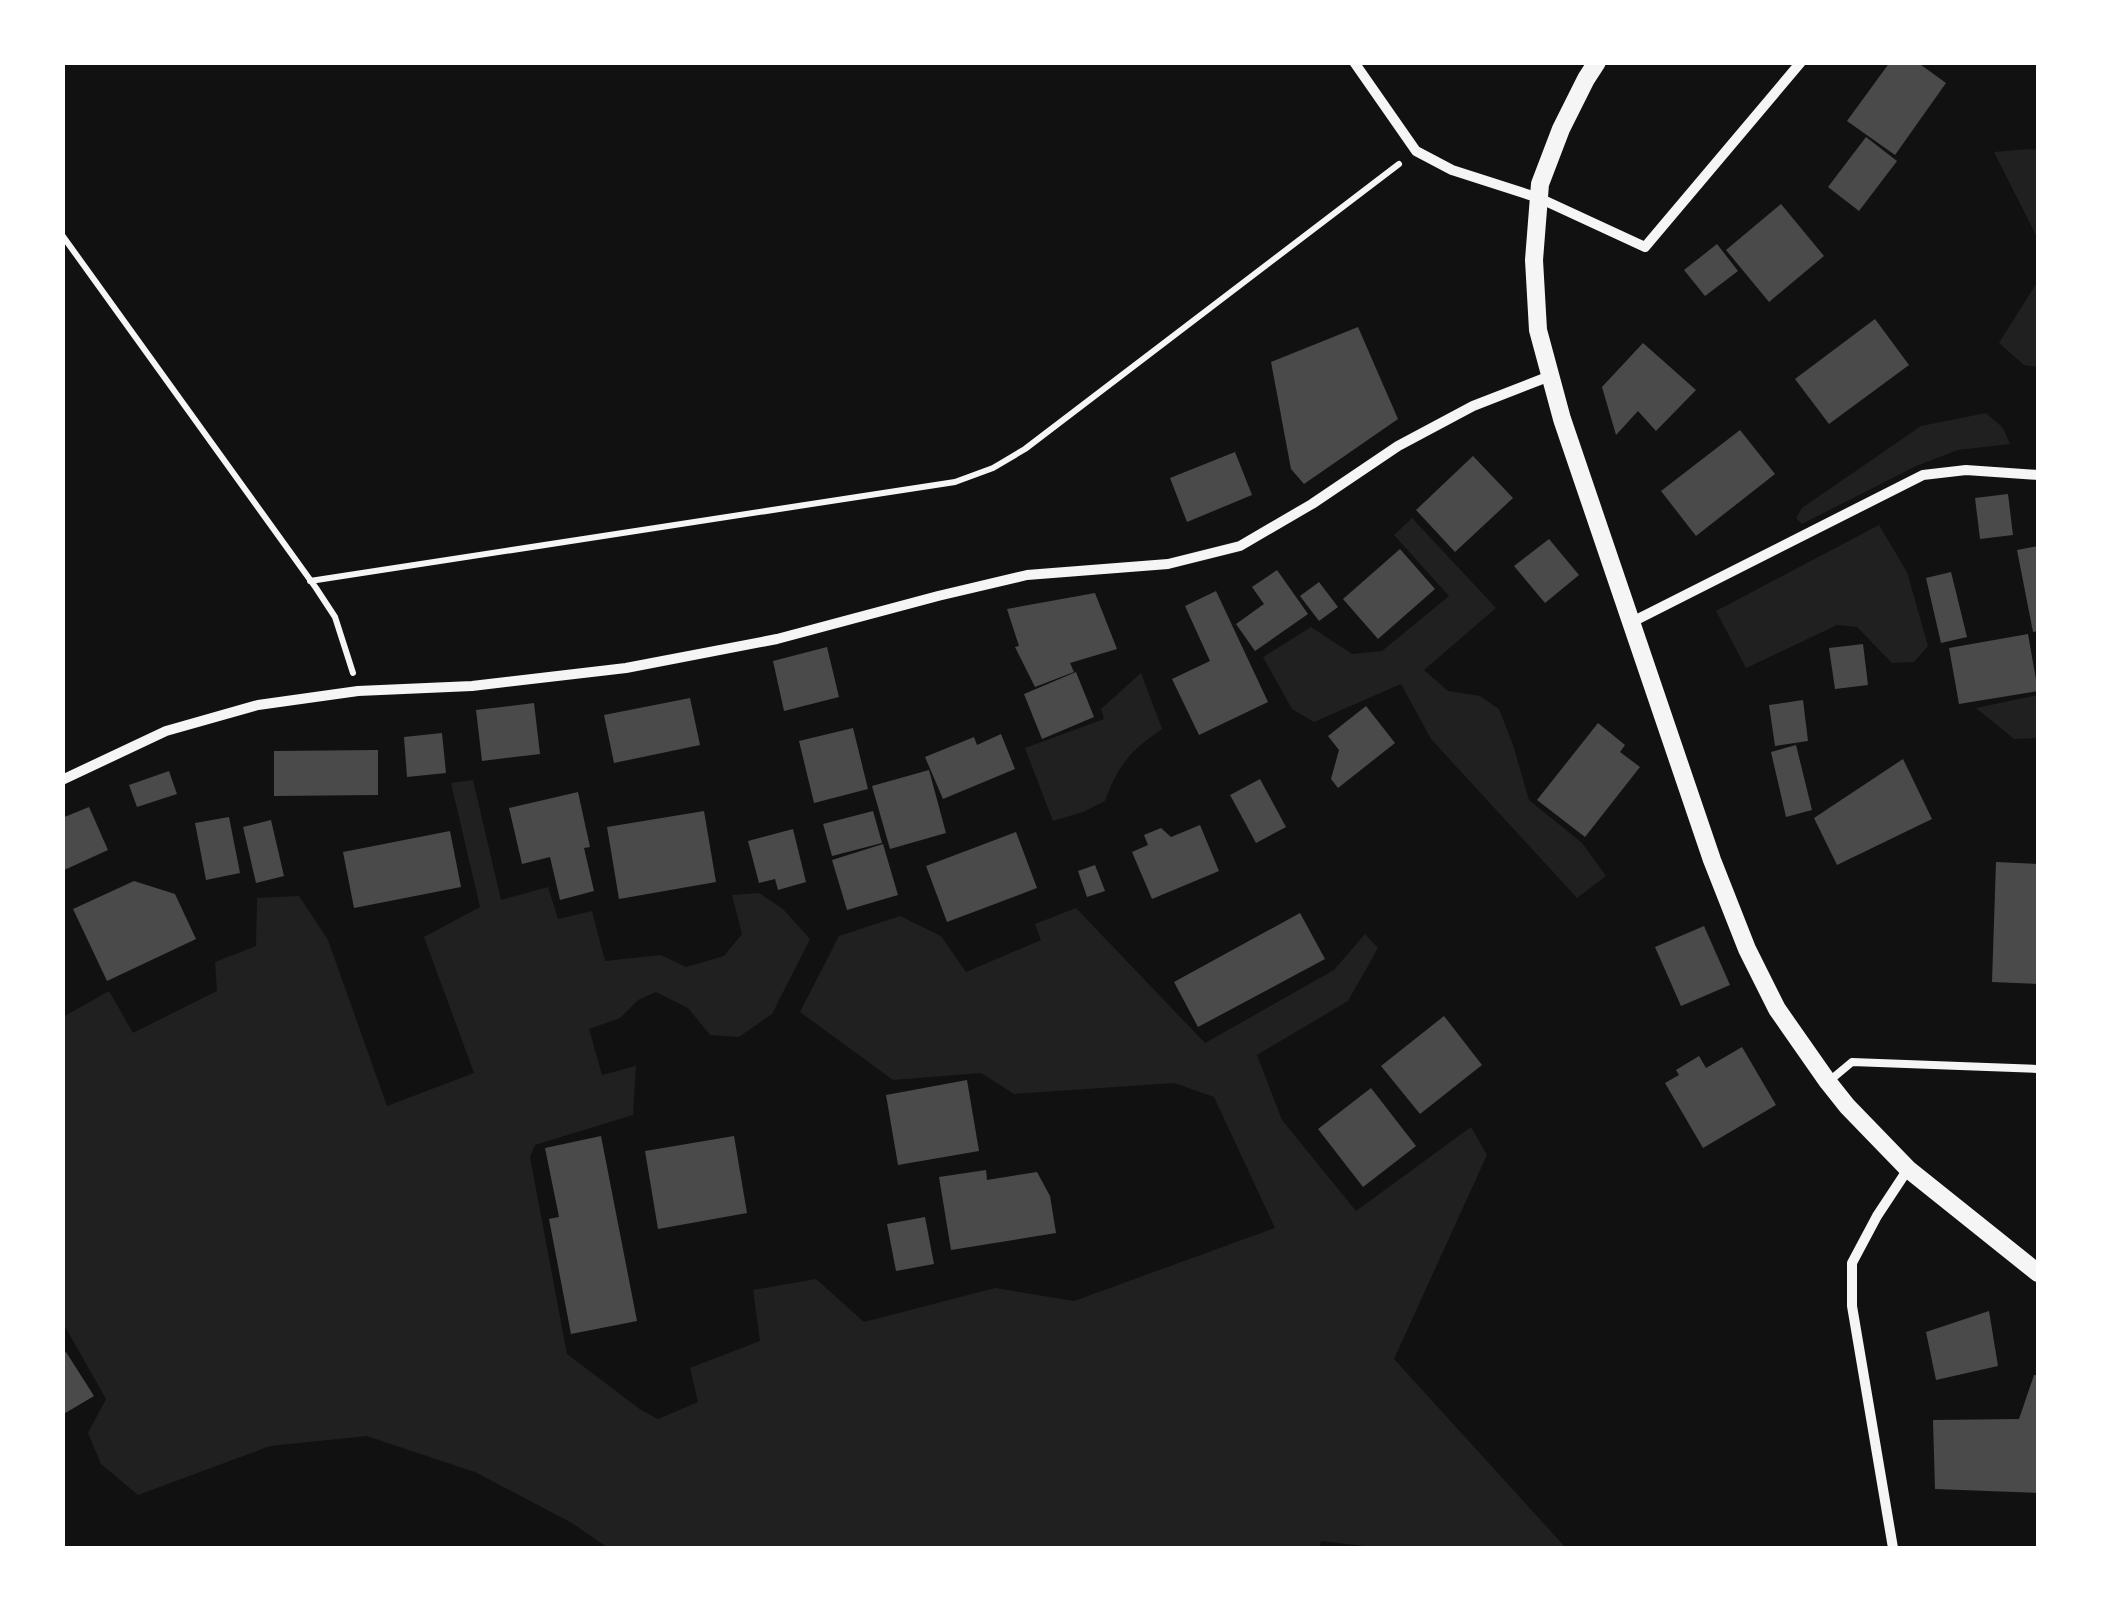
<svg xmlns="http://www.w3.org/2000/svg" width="2101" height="1611" font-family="'Noto Serif',serif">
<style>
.green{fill:#202020}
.building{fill:#4a4a4a}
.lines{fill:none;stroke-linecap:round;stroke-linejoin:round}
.path{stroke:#f5f5f5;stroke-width:6}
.service{stroke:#f5f5f5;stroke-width:8}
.minor{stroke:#f5f5f5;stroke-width:10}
.tertiary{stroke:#f5f5f5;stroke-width:18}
</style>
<rect width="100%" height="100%" fill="#111"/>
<g class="green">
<polygon points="2029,149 2038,150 2038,239 1994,152"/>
<polygon points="2038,281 2038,367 2024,365 1999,343"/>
<polygon points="1986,413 2003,428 2010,444 1958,450 1916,466 1802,524 1796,518 1802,508 1921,426"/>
<polygon points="1412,518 1496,608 1424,670 1448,691 1480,696 1499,709 1513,745 1529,800 1582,843 1606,876 1577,898 1431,739 1401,684 1314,722 1292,709 1263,657 1311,627 1352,654 1382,651 1449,596 1394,535"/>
<polygon points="1879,525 1907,572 1928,646 1914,662 1892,663 1857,627 1837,625 1746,668 1716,611"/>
<path d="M1141,673l21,56c-31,21 -44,36 -57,72l-22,11 -30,9 -28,-73 79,-29 -3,-10z"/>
<polygon points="2038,695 2038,738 2014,739 1976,708"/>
<polygon points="473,780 501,900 548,887 558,919 592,911 605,961 661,955 686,967 724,956 742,934 732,895 759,893 783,909 810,939 772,1014 739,1037 710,1035 688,1008 656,992 638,1000 620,1018 589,1029 602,1075 636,1066 633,1115 535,1145 530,1157 567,1354 641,1410 658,1419 698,1402 690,1368 760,1341 753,1290 816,1279 864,1322 995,1288 1074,1301 1275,1228 1214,1097 1174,1083 1014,1094 981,1073 893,1080 800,1012 839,936 900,916 941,936 966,972 1041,940 1035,924 1076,908 1205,1043 1334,970 1365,934 1378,948 1348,1001 1257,1055 1282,1120 1356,1211 1471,1127 1487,1155 1394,1359 1566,1548 1382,1548 1321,1541 1319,1548 608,1548 572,1523 475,1472 367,1436 270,1446 138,1495 101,1464 88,1433 106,1399 63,1323 63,1017 109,991 133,1033 217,991 215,962 256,946 257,898 299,896 328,940 387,1106 474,1073 424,937 480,907 451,783"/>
</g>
<g class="building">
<polygon points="1890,62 1917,62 1946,83 1895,155 1847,121"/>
<polygon points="1866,137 1897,161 1859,211 1828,187"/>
<polygon points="1781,204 1824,256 1769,302 1726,250"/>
<polygon points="1717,244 1738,271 1705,296 1684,270"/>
<polygon points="1875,319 1909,365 1829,424 1795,379"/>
<polygon points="1358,327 1398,419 1304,484 1291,469 1271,362"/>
<polygon points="1643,343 1696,390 1656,431 1638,411 1616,435 1602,387"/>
<polygon points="1740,430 1775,474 1696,536 1661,491"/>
<polygon points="1235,452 1252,495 1187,522 1170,478"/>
<polygon points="1473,456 1513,498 1455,552 1416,510"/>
<polygon points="2008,494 2013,535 1980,539 1975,498"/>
<polygon points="1549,539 1579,575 1545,603 1514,566"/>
<polygon points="2038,546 2038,631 2033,632 2017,550"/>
<polygon points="1400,549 1435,589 1378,639 1343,599"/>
<polygon points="1277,570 1308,614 1255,651 1236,624 1264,604 1252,587"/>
<polygon points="1951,572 1967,637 1941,643 1926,578"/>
<polygon points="1319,582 1338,607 1319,621 1300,596"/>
<polygon points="1216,591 1268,702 1199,735 1172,679 1210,661 1185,606"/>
<polygon points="1095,593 1117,649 1070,663 1074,672 1035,687 1015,647 1019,646 1007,609"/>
<polygon points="2028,634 2038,691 1959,704 1949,648"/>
<polygon points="1863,644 1868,685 1835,689 1829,648"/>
<polygon points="827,647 839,697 784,711 773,661"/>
<polygon points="1076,672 1094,717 1042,739 1024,694"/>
<polygon points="690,698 700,745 614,763 604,715"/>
<polygon points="1803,700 1808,741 1775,746 1769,705"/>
<polygon points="534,703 540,754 482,761 476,710"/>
<polygon points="1366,706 1395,743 1338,788 1331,779 1339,750 1328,736"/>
<polygon points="1598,723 1625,745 1620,752 1640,767 1585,837 1537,800"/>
<polygon points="853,728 868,789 814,803 799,741"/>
<polygon points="442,733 446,773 407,777 404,737"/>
<polygon points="1001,734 1015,769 943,799 925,757 974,737 977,745"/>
<polygon points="1796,745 1812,810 1786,817 1771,752"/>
<polygon points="378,750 378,795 274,796 274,751"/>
<polygon points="1903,759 1932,819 1837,865 1814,818"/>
<polygon points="929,770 946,833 890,849 872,786"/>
<polygon points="169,771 177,794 137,807 129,785"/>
<polygon points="1260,779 1286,827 1256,843 1230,795"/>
<polygon points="578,792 590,847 584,848 594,891 560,900 550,857 522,864 509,808"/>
<polygon points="89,807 108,850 62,871 62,818"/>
<polygon points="704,811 716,882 619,899 607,827"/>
<polygon points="873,811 882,843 832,856 823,824"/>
<polygon points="229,817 240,873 206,880 195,823"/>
<polygon points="271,820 284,876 256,883 243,827"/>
<polygon points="1200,825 1219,871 1152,899 1132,852 1148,845 1144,835 1161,828 1171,837"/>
<polygon points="793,829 806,882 778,890 775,879 759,883 748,841"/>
<polygon points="450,831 461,887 354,908 343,852"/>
<polygon points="1016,832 1037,888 947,922 926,866"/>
<polygon points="883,844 898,895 847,910 832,860"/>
<polygon points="1996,862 2038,864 2038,984 1992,982"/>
<polygon points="1095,865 1105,891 1087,897 1078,871"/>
<polygon points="134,881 175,894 196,939 107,981 73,909"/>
<polygon points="1300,913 1325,959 1198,1027 1174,982"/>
<polygon points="1704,926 1730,985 1681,1006 1655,947"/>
<polygon points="1444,1016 1482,1065 1420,1114 1381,1066"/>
<polygon points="1742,1047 1776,1105 1703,1148 1665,1083 1679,1075 1676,1070 1699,1056 1706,1068"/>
<polygon points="967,1080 979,1151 898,1165 886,1095"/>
<polygon points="1371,1088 1416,1146 1363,1187 1318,1129"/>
<polygon points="601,1136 637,1321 571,1334 549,1219 559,1217 545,1148"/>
<polygon points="734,1136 747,1213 658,1229 645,1151"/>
<polygon points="986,1170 987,1180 1037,1172 1050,1196 1056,1233 951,1250 939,1177"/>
<polygon points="925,1217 934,1264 896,1271 887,1224"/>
<polygon points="1989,1311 1998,1366 1936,1380 1926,1332"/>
<polygon points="66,1352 94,1396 62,1415 62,1354"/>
<polygon points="2034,1375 2038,1375 2038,1493 1935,1489 1933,1420 2019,1419"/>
</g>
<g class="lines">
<g class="path">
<polyline points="62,235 316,588 335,617 353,673"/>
<polyline points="310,581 955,482 993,468 1025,449 1399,164"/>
</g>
<polyline class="service" points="1828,1082 1852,1062 2038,1069"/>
<g class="minor">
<polyline points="1354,62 1416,151 1452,170 1539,198 1645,247 1801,62"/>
<polyline points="1632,622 1923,475 1966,470 2038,475"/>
<polyline points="62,780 166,731 258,705 358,691 472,686 626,668 777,639 938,596 1027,575 1168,564 1240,546 1312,504 1398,446 1473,406 1550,376"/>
<polyline points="1893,1548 1852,1306 1852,1263 1877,1216 1908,1169"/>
</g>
<polyline class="tertiary" points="1597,62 1586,79 1561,129 1540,184 1534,260 1538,330 1562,419 1712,860 1747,949 1777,1009 1828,1082 1847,1106 1908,1169 2038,1273"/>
</g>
<rect width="2101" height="1611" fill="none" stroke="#ffffff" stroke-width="130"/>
</svg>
